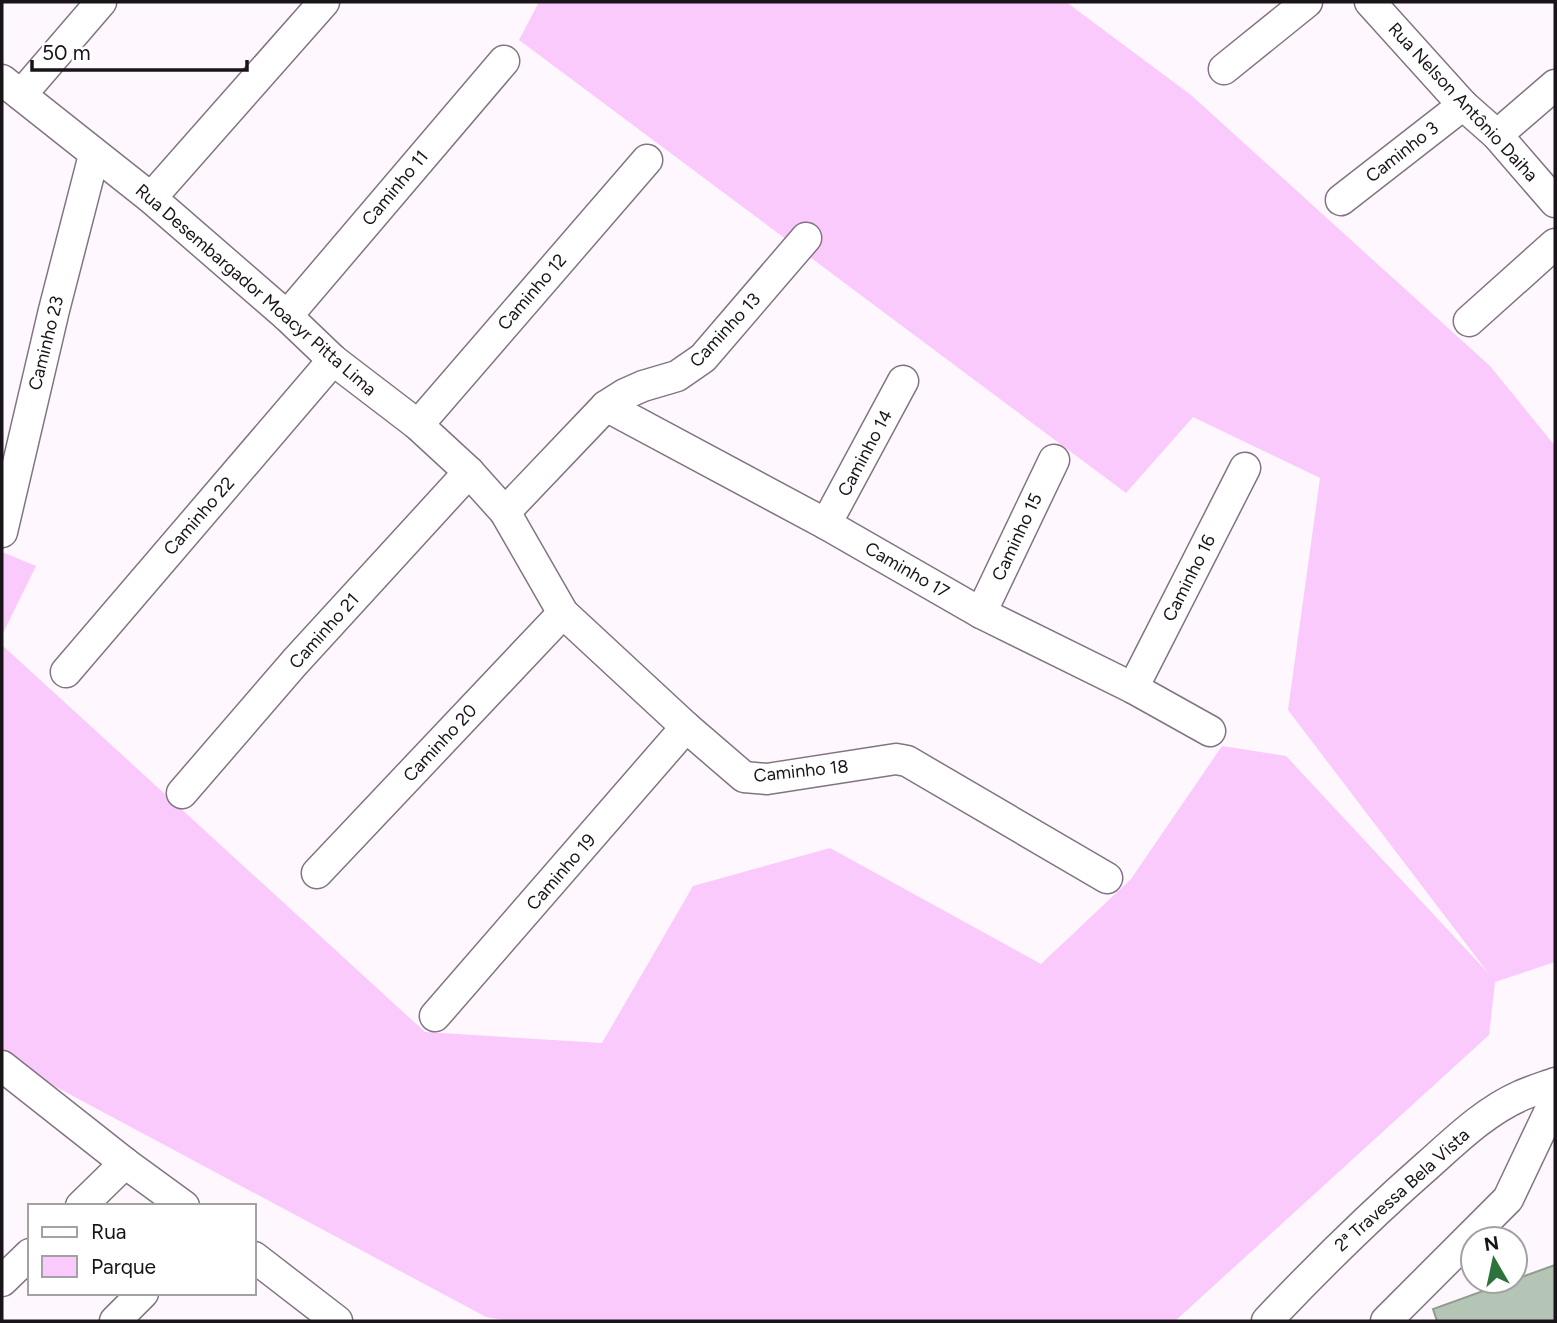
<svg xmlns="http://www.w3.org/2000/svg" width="1557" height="1323" font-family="Figtree,sans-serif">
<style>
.green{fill:#facafc}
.building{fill:#b4c5b5;stroke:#8d9d8f;stroke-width:2}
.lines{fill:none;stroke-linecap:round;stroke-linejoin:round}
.minor-casing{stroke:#827483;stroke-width:33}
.minor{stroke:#fff;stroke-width:30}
.labels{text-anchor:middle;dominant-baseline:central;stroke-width:5;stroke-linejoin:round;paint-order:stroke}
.street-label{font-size:18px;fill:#19141a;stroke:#fff}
</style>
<rect width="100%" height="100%" fill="#fef7fe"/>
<g class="green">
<polygon points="539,2 1066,2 1191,95 1490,366 1555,446 1555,962 1495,982 1489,1035 1175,1321 509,1321 486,1317 2,1058 2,645 425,1032 602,1043 693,886 830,848 1041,964 1131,879 1222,746 1286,756 1489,974 1288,710 1320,478 1193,417 1126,493 519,40"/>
<polygon points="2,552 36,566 2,635"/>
</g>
<polygon class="building" points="1555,1265 1555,1321 1437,1321 1433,1309"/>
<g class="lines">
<defs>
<g id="minor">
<polyline points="1370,2 1463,105 1497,135 1555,202"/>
<polyline points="1224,69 1307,2"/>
<polyline points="2,80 151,198 287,316 333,360 418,425 469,472 505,512 563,613 686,727 744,777 767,779 896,759 907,761 1107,878"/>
<polyline points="21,95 101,2"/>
<polyline points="1497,135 1555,85"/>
<polyline points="151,198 324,2"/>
<polyline points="1341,200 1463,105"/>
<polyline points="287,316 504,61"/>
<polyline points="1469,321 1555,244"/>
<polyline points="606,406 826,524 981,613 1133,688 1210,731"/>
<polyline points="418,425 647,160"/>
<polyline points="505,512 606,406 625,394 643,386 677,376 703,358 806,238"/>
<polyline points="826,524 903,381"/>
<polyline points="2,532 54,310 94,155"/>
<polyline points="981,613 1054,460"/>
<polyline points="66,672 333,360"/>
<polyline points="1133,688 1245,468"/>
<polyline points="182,793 295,662 469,472"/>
<polyline points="317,873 563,613"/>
<polyline points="435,1016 686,727"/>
<polyline points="2,1066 125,1163 184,1206"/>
<polyline points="81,1206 125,1163"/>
<polyline points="254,1257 337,1321"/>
<polyline points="2,1281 30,1254"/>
<polyline points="115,1321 143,1293"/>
<path d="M1267,1321c52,-55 105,-107 162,-157 28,-25 57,-53 91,-68 11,-5 24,-9 35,-13"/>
<polyline points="1386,1321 1508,1199 1555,1100"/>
</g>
</defs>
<use href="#minor" class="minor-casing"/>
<use href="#minor" class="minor"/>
</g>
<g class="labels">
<g class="street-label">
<text transform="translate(1463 102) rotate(47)">Rua Nelson Antônio Daiha</text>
<text transform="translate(1402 152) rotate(-38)">Caminho 3</text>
<text transform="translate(395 188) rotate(-50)">Caminho 11</text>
<text transform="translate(256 290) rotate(41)">Rua Desembargador Moacyr Pitta Lima</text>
<text transform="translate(532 292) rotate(-49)">Caminho 12</text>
<text transform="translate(725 330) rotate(-47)">Caminho 13</text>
<text transform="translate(46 343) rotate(-76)">Caminho 23</text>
<text transform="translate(865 453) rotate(-62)">Caminho 14</text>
<text transform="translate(199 516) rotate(-49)">Caminho 22</text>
<text transform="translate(1017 537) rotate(-65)">Caminho 15</text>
<text transform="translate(907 570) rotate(30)">Caminho 17</text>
<text transform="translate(1189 578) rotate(-63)">Caminho 16</text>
<text transform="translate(324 631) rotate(-48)">Caminho 21</text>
<text transform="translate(440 743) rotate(-47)">Caminho 20</text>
<text transform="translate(801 771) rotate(-6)">Caminho 18</text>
<text transform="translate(561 872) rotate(-49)">Caminho 19</text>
<text transform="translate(1402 1190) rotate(-42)">2ª Travessa Bela Vista</text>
</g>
</g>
<rect width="1557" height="1323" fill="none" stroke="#19141a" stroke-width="7"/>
<rect x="28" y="1204" width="228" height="91" fill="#ffffff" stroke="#a3a1a3" stroke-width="2"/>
<rect x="42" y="1227" width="35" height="10" fill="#ffffff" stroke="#a3a1a3" stroke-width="2"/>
<text x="91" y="1239" font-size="21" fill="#19141a">Rua</text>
<rect x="42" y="1256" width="35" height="21" fill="#facafc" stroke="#a3a1a3" stroke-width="2"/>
<text x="91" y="1274" font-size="21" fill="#19141a">Parque</text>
<g transform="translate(1494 1260) rotate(351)"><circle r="33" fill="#ffffff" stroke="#a3a1a3" stroke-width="2"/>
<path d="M0-5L12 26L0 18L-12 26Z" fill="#2e723c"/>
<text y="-10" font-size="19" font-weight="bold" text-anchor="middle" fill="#19141a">N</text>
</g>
<path d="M32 60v10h215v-10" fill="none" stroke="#19141a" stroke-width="3.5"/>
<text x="42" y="60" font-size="21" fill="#19141a" stroke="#ffffff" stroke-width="5" paint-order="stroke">50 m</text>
</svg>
